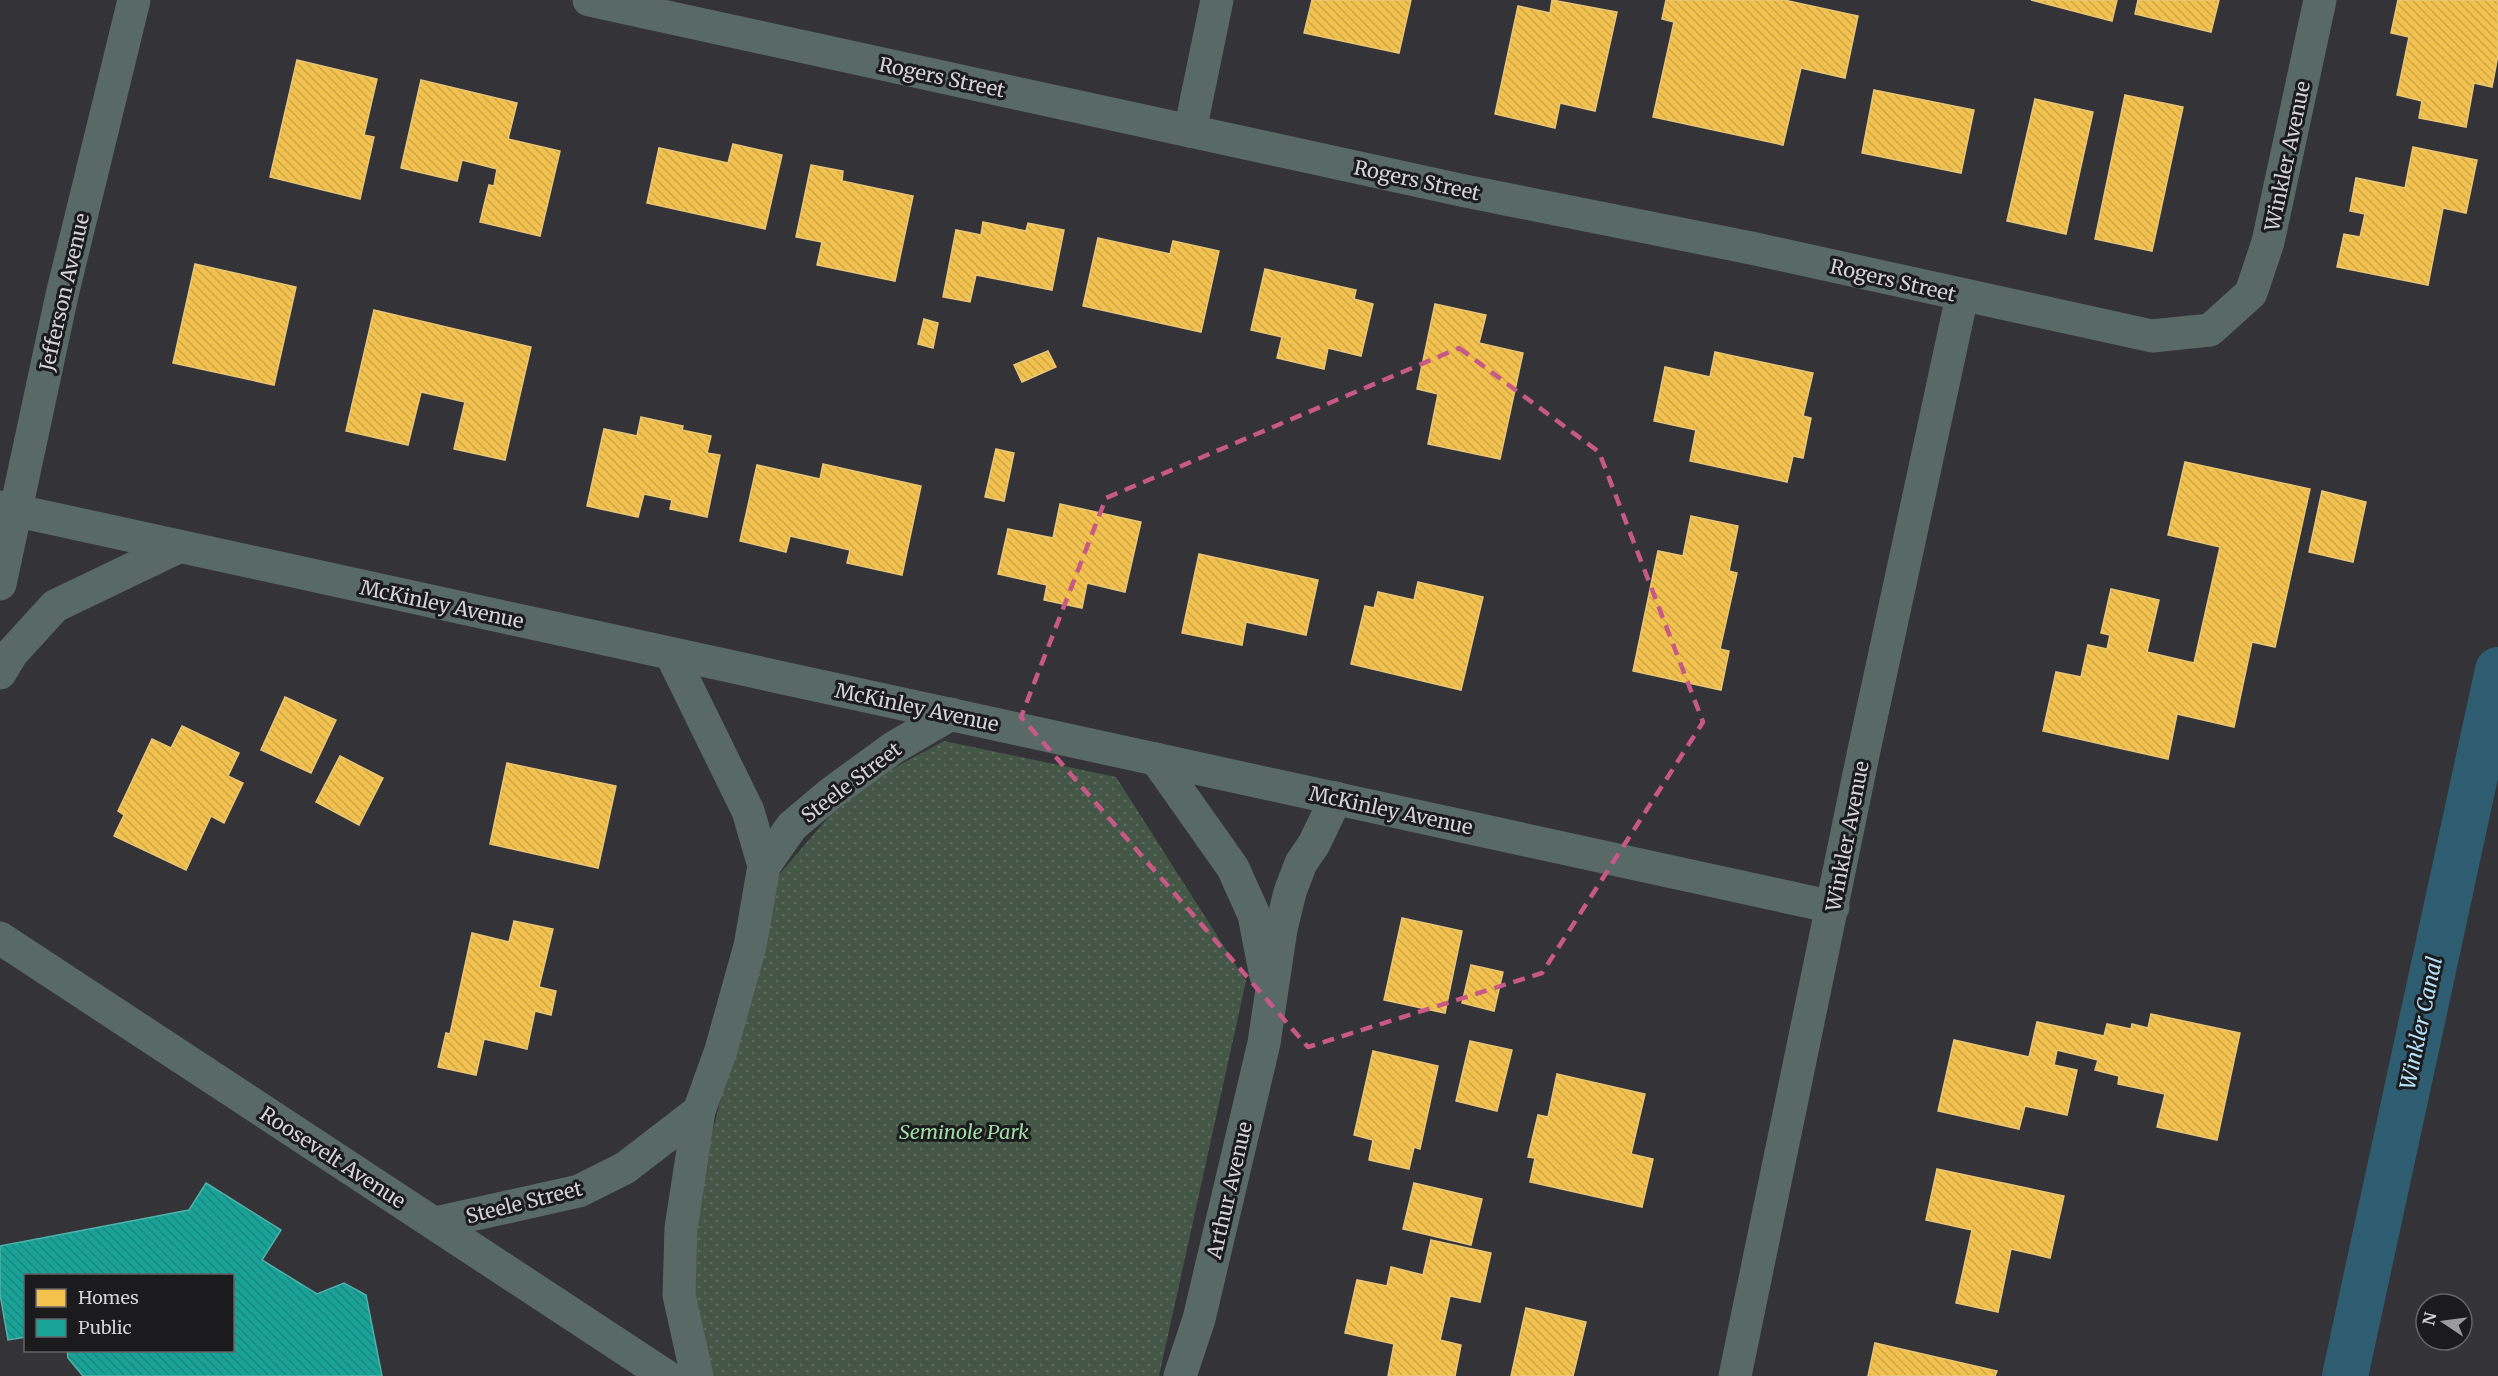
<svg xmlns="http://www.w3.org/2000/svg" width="2498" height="1376" font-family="Merriweather,serif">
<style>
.grass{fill:url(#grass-dots)}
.homes{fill:url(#homes-back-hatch);stroke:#e9c677;stroke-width:1.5}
.public{fill:url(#public-back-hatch);stroke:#4fb1ab;stroke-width:1.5}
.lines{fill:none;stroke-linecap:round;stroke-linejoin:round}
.canal{stroke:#2e5d72;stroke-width:46}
.minor{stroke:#596966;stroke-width:33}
.marked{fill:none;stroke:#c85986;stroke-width:4.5;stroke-dasharray:12 8;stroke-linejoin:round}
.labels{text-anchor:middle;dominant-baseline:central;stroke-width:6;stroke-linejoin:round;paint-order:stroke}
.street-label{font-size:20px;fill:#d3d2d6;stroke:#1b1b1d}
.park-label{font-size:20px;font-style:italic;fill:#a2dca5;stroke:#1b1b1d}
.water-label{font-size:21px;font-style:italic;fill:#b4e2fa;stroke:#1b1b1d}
</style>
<defs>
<pattern id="grass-dots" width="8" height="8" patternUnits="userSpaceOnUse" patternTransform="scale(1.5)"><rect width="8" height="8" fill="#445645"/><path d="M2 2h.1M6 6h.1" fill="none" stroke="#5e6d5f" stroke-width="1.8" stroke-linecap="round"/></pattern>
<pattern id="homes-back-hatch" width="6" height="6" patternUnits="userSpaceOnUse" patternTransform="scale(1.5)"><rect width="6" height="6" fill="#f2c14e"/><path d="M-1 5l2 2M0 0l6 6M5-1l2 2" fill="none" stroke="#cea74b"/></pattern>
<pattern id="public-back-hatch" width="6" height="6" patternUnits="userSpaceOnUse" patternTransform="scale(1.5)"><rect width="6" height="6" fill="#17a398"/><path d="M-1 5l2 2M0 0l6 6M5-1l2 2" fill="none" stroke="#23857e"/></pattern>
</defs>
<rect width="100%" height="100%" fill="#343337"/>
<polygon class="grass" points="944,741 1116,777 1246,981 1159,1376 714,1376 710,1372 688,1269 712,1134 777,877 851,791"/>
<g class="homes">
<polygon points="1312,0 1411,0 1399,53 1304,33"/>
<polygon points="1552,0 1617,12 1595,111 1560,103 1555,128 1495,114 1518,6 1550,13"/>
<polygon points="1666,0 1784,0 1858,16 1845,78 1801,68 1783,145 1653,117 1674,22 1662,19"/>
<polygon points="2031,0 2117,0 2112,21"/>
<polygon points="2138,0 2219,0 2211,32 2135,14"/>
<polygon points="2398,0 2498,0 2498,55 2492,87 2474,83 2466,127 2419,118 2422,101 2397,95 2409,37 2391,33"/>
<polygon points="297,60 377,79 364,135 374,137 360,199 270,177"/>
<polygon points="421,80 517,103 508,139 560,151 540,236 480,222 489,185 494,186 497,169 462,160 457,181 401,168"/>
<polygon points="1874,90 1974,110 1961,173 1862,153"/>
<polygon points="2125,95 2183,107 2152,251 2095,239"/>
<polygon points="2035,99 2093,112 2066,234 2007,221"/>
<polygon points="733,144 782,155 765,229 647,203 659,148 728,163"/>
<polygon points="2413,147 2477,160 2466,213 2443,208 2428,285 2337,267 2344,234 2360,237 2365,214 2350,211 2356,178 2405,188"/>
<polygon points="811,165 843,171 842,181 913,196 895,281 817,265 822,242 796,237"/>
<polygon points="983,222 1026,231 1028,223 1064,230 1052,290 976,275 970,302 943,297 956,230 981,235"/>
<polygon points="1098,238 1170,254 1173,241 1219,251 1201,332 1083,306"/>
<polygon points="195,264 296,287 274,385 173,363"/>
<polygon points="1265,269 1356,290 1354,299 1373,304 1361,356 1328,348 1324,369 1277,358 1282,337 1251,330"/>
<polygon points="1435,304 1486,315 1479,343 1523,353 1500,459 1428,444 1438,394 1417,389"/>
<polygon points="374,310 531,347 505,460 454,449 465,402 421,392 408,445 346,431"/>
<polygon points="924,319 938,323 933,348 918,344"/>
<polygon points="1048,351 1056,367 1022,382 1014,365"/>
<polygon points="1715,352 1813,373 1803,416 1811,418 1803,458 1793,456 1787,482 1690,461 1696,430 1654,421 1665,367 1710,377"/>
<polygon points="641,417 683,426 682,430 711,436 707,453 720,455 707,517 670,509 672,500 644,494 638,517 587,506 604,429 637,436"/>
<polygon points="996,449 1014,453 1004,501 985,497"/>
<polygon points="2185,462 2310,489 2275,647 2252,642 2234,727 2177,714 2168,759 2043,731 2056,672 2081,677 2088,645 2107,649 2110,635 2101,633 2111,589 2159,600 2147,652 2194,663 2220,547 2168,535"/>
<polygon points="823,464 921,486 902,575 847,563 850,550 790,536 786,552 740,541 757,465 820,479"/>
<polygon points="2322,491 2366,502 2353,562 2309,552"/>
<polygon points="1060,504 1141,522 1125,592 1087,583 1082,608 1044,600 1047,585 998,574 1008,529 1053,538"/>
<polygon points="1691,516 1738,526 1729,571 1737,573 1720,649 1729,651 1721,690 1633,671 1658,551 1683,556"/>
<polygon points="1199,554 1318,580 1306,635 1246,622 1242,645 1182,633"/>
<polygon points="1418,582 1483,597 1461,690 1351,664 1365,606 1374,608 1378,592 1414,600"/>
<polygon points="285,697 336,720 311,773 261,750"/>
<polygon points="182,726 239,753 228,776 243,783 224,823 211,816 186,870 114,836 124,815 118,811 152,739 171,748"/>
<polygon points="340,756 383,778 359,825 316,802"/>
<polygon points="507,763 616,786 598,868 490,844"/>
<polygon points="1402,918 1462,931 1445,1013 1384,1000"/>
<polygon points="514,921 553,929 539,987 556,991 551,1015 535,1011 527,1049 484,1039 476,1075 438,1067 446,1033 450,1034 472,933 509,942"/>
<polygon points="1471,965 1503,972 1494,1011 1462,1003"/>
<polygon points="2151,1014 2240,1033 2217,1140 2157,1127 2165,1094 2118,1084 2119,1076 2095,1070 2098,1060 2057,1050 2054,1065 2077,1070 2067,1115 2025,1106 2019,1129 1938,1111 1954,1040 2029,1057 2037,1022 2104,1036 2107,1024 2131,1029 2132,1024 2148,1028"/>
<polygon points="1470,1041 1512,1050 1497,1111 1456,1101"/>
<polygon points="1373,1051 1438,1066 1420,1149 1414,1147 1409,1169 1369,1160 1373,1140 1354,1135"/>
<polygon points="1557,1074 1645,1094 1631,1154 1653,1159 1642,1207 1530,1182 1535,1158 1528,1157 1538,1115 1548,1117"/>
<polygon points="1937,1169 2064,1196 2050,1258 2011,1249 1998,1312 1956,1303 1972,1230 1926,1220"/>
<polygon points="1414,1183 1482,1199 1471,1245 1403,1229"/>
<polygon points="1431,1240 1491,1253 1480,1302 1450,1296 1440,1340 1461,1345 1455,1376 1388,1376 1394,1344 1345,1333 1357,1280 1387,1286 1391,1267 1423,1275"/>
<polygon points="1526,1308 1586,1322 1573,1376 1511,1376"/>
<polygon points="1875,1343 1997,1371 1995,1376 1868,1376"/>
</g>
<polygon class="public" points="206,1183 281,1230 262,1260 317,1294 344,1283 366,1295 382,1376 83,1376 68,1358 67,1350 232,1350 232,1276 26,1276 26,1337 8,1340 0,1294 0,1246 189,1210"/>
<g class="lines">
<polyline class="canal" points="2345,1376 2498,670"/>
<g class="minor">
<polyline points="589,0 1465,191 1751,248 2152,336 2210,330 2251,293 2268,242 2320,0"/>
<polyline points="1190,131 1217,0"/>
<polyline points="0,507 1833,907"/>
<polyline points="0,584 62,295 134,0"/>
<polyline points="671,654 748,811 764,866"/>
<polyline points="0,673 12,653 55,606 178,547"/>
<polyline points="1156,759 1233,868 1254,915 1266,976"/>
<polyline points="0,938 666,1376"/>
<polyline points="435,1223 579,1191 625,1168 699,1111"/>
<polyline points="697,1376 679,1295 681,1228 699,1111 721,1050 750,946 764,866 792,826 830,794 893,748 951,714"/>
<polyline points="1180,1376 1199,1319 1264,1043 1281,929 1290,892 1301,863 1314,844 1336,798"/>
<polyline points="1735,1376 1863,755 1962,296"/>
</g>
</g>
<path class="marked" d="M1459,348l140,104 104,270 -161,251 -234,74 -287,-330 85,-219z"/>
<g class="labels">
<g class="street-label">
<text transform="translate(942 77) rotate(12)">Rogers Street</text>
<text transform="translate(2287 156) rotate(-78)">Winkler Avenue</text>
<text transform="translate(1417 180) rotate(12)">Rogers Street</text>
<text transform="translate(1893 280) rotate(13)">Rogers Street</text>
<text transform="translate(64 292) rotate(-77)">Jefferson Avenue</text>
<text transform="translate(442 604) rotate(12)">McKinley Avenue</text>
<text transform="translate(917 707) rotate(12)">McKinley Avenue</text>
<text transform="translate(851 782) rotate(-37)">Steele Street</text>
<text transform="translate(1391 810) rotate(12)">McKinley Avenue</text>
<text transform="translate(1847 836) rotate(-79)">Winkler Avenue</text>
<text transform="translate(333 1157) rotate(33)">Roosevelt Avenue</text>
<text transform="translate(1229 1190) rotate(-77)">Arthur Avenue</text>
<text transform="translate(524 1202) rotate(-14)">Steele Street</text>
</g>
<g class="park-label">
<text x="964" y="1131">Seminole Park</text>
</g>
<g class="water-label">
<text transform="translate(2421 1023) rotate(-78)">Winkler Canal</text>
</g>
</g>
<rect x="24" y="1274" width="210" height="78" fill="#1b1b1d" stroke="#656467" stroke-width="1.5"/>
<rect x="36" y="1289" width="30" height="18" fill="#f2c14e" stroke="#656467" stroke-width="1.5"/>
<text x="78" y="1304" font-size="18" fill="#d3d2d6">Homes</text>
<rect x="36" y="1319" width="30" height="18" fill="#17a398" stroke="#656467" stroke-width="1.5"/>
<text x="78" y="1334" font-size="18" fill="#d3d2d6">Public</text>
<g transform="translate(2444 1322) rotate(283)"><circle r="28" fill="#1b1b1d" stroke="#656467" stroke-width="1.5"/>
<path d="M0-4.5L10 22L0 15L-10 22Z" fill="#9b9a9e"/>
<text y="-9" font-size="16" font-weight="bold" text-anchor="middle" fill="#d3d2d6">N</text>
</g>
</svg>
